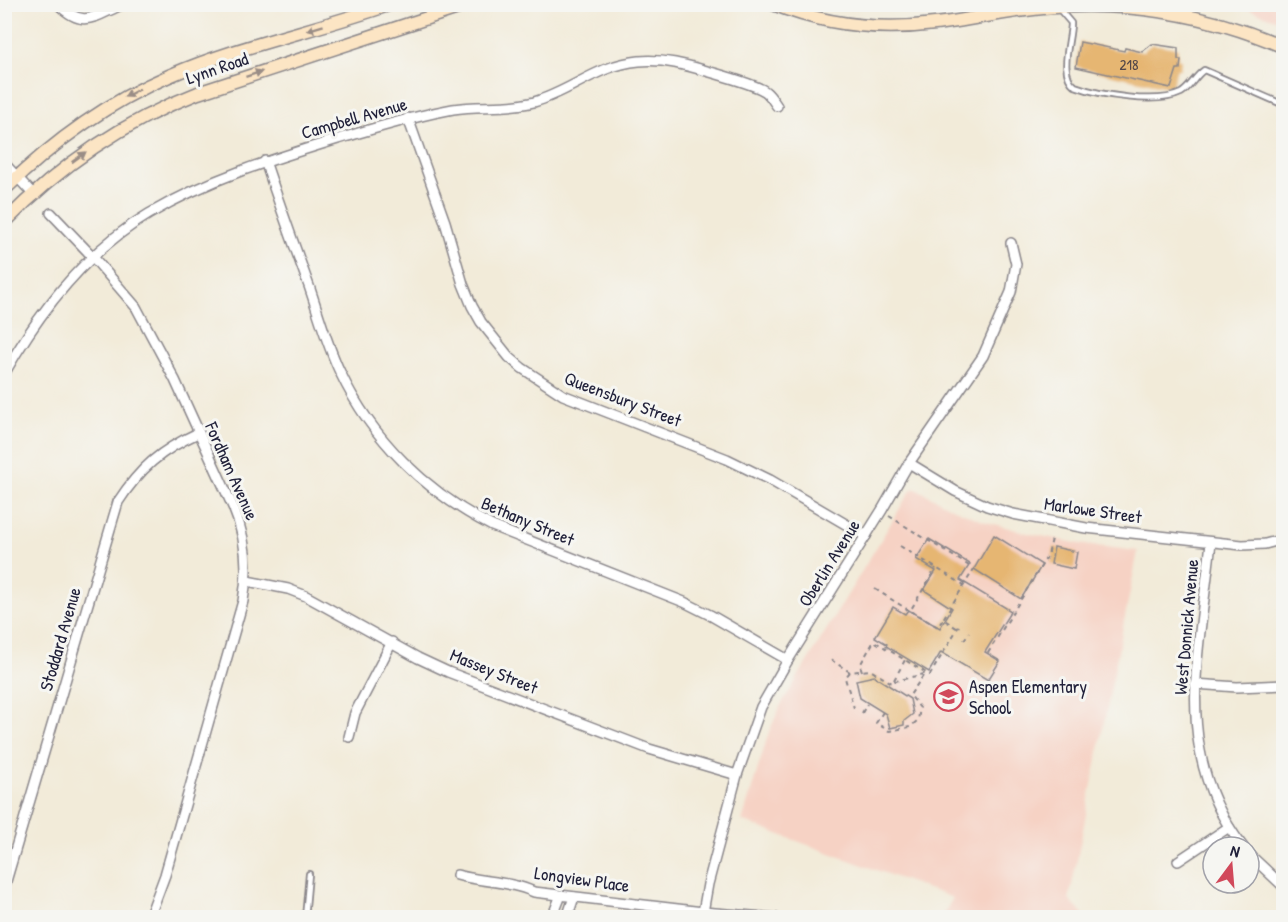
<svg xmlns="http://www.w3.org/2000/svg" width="1288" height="922" font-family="'Patrick Hand',sans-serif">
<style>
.built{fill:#f6d2c4}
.building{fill:#e6b672}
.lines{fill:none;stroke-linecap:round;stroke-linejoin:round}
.service-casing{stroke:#8a868a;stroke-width:8}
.minor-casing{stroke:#8a868a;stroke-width:12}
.secondary-casing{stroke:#8a868a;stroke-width:15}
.path{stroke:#8a868a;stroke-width:2;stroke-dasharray:4.5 4.5;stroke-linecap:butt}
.service{stroke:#fff;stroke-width:4.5}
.minor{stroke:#fff;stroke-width:9}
.secondary{stroke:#fce5c4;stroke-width:12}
.oneway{fill:#9a8d86}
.labels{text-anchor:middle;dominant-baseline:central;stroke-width:6;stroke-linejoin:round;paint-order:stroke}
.number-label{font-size:15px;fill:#534749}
.street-label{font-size:18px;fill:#22223b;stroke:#f6f6f2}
.poi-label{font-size:18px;fill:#22223b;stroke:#f6f6f2;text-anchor:start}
</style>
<rect width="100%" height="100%" fill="#f6f6f2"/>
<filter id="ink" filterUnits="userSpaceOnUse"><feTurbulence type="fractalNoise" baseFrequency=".0167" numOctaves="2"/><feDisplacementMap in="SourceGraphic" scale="12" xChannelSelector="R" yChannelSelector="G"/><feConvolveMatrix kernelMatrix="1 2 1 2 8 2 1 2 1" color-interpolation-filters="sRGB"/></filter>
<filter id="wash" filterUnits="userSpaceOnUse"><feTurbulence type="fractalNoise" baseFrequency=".008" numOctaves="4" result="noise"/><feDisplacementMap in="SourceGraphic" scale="24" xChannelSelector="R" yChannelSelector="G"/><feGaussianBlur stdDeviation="1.35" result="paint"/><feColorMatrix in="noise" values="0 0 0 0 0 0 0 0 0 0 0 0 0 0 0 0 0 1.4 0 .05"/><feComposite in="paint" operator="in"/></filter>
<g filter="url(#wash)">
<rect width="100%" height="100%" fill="#f2ebd9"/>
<g class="built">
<polygon points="1234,5 1283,5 1283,22 1243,7"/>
<polygon points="915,488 952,508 983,521 1027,533 1080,544 1138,551 1069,900 1086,917 942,917 953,898 742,821 769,732 781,705 911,490"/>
</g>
<g id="blocks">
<g class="building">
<polygon points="1080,42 1124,51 1125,48 1142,52 1152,44 1178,48 1178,60 1181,60 1180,69 1177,69 1171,88 1076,67"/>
<polygon points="994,535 1042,565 1021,599 974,569"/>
<polygon points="929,539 970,564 960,580 1011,611 985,652 1000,661 988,680 941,652 929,672 886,646 887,644 875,637 893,607 905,614 908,610 940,628 952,608 924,590 936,571 916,559"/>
<polygon points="1054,547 1077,552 1074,569 1051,564"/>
<polygon points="874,676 910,699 913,714 904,721 904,725 890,728 886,714 860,698 856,680"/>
</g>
</g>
</g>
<g filter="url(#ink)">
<use href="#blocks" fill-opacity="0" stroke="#8a868a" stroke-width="1.5"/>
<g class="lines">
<defs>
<g id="service">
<path d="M1059,9l12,14c0,18 -13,50 4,63 24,9 82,19 106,7 9,-5 14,-17 23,-23l80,35"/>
<polyline points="305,918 309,874"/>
</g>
<g id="minor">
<path d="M58,4c26,26 36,12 66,0"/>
<polyline points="408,118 445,222 463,284 472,306 481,322 509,357 522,368 563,395 727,459 770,480 866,536"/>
<path d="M265,161c14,42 29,84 44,125 10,29 18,59 31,86 32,68 86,120 152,154l192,76 26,13 78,45"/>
<polyline points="4,163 33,194"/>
<path d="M51,213l42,44 43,50 39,73 58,127c13,30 16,62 10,94l-78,274 -16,43"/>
<path d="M4,374c35,-62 82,-123 145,-160 59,-35 124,-55 189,-75 38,-11 76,-23 115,-30 27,-4 54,0 81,-7 38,-11 63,-37 105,-41 12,-1 25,0 36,2 15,3 82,21 91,29 4,3 8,10 11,14"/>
<polyline points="909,463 955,491 987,506 1013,514 1086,528 1242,545 1265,544 1284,539"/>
<path d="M1211,542c-11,108 -41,211 32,305"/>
<polyline points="247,581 288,589 306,596 418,658 448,672 649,749 737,775"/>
<polyline points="1195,684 1237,687 1284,685"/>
<polyline points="349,737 355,713 392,642"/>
<polyline points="1249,854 1284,887"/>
<polyline points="1178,861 1229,827"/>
<path d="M457,875c25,7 53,6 77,17l169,20 73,6"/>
<path d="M4,888l114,-386c22,-34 43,-52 80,-69"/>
<polyline points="552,918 561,895"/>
<polyline points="567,918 574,897"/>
<polyline points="702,918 708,884 737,775 761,707 788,660 882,510 909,463 983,356 1011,292 1016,264 1011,243"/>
</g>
<g id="secondary">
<path d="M773,4c52,21 106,27 162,20 36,-4 71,-13 108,-16 81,-8 166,6 241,39"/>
<path d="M4,190c49,-48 102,-87 165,-114 71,-31 149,-46 222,-72"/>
<path d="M4,223c56,-58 119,-101 194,-130l272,-89"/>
</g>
</defs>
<use href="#service" class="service-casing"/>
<use href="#minor" class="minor-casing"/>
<use href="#secondary" class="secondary-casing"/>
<g class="path">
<polyline points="889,516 974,569 943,619 958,629"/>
<polyline points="900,546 964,585"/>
<polyline points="875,589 910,611 936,568"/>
<polyline points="910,611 938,627 943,619"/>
<polyline points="964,640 969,632"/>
<polyline points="988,653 1048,555 1052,539"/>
<polyline points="831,660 850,672 870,670 892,683 894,680 896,681 924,674 930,675 959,626"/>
<polyline points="862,671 860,665 874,641 928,674"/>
<polyline points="850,672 845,678 854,708"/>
<polyline points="894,680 905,660"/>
<polyline points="883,712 876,723 889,731 910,727 918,720 920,708 910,695 923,676"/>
<polyline points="862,713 867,704"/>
</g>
<use href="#service" class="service"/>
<use href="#minor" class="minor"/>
<use href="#secondary" class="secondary"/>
</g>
<defs><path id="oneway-solid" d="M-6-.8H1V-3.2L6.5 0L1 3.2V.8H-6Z" transform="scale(1.5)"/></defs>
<g class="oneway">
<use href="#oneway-solid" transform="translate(315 28) rotate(163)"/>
<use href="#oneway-solid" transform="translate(254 74) rotate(-18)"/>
<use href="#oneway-solid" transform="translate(132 93) rotate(152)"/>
<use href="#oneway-solid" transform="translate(79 157) rotate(-36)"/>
</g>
</g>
<defs>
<symbol id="school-ring" viewBox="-11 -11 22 22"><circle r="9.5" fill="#f6f6f2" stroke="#d1495b" stroke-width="1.5"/><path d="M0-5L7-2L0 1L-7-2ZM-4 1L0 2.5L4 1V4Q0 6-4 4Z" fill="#d1495b"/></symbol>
</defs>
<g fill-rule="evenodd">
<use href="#school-ring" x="932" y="680" width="33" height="33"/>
</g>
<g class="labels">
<g class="number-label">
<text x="1129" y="64">218</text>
</g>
<g class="street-label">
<text transform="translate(217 68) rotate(-19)">Lynn Road</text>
<text transform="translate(354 118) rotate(-16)">Campbell Avenue</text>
<text transform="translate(623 399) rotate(21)">Queensbury Street</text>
<text transform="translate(232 471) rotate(66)">Fordham Avenue</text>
<text transform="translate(1093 510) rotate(8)">Marlowe Street</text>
<text transform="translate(528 521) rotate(23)">Bethany Street</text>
<text transform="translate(829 563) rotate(-58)">Oberlin Avenue</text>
<text transform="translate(1186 627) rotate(-85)">West Donnick Avenue</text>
<text transform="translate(60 639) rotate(-74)">Stoddard Avenue</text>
<text transform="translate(494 671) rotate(22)">Massey Street</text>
<text transform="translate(582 879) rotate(8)">Longview Place</text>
</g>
<g class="poi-label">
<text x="969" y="686">Aspen Elementary<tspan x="969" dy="21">School</tspan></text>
</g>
</g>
<rect width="1288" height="922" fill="none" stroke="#f6f6f2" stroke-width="24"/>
<g transform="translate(1231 865) rotate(16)"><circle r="28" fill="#f6f6f2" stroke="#a1a1a9" stroke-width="1.5"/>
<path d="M0-4.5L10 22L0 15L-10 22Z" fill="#d1495b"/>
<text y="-9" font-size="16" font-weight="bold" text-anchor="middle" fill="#22223b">N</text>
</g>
</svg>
